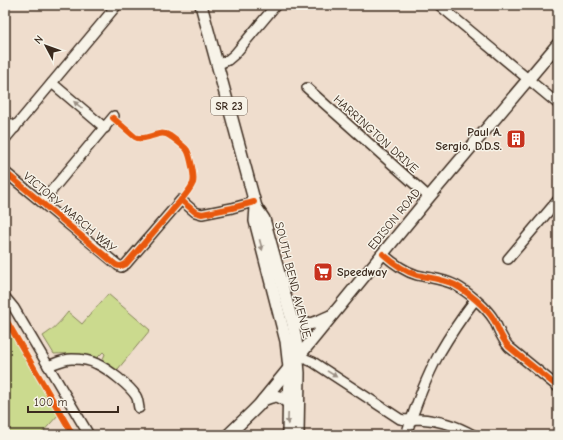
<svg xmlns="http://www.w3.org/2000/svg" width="563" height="440" font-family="'Comic Neue',sans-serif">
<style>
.green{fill:#cbda8e;stroke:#838256}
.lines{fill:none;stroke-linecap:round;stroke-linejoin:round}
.minor-casing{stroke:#3b2a1e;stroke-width:12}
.major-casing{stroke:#3b2a1e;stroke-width:14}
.minor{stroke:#f7f3e8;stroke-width:9}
.major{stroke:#f7f3e8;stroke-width:11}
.cycleway-casing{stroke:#f7f3e8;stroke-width:8}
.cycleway{stroke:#e8590c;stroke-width:6}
.oneway{fill:#998e83}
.labels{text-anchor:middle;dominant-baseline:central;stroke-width:3;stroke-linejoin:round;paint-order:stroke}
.shield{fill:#f7f3e8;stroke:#73665b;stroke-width:1}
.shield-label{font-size:11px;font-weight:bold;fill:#3b2a1e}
.poi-label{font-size:12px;font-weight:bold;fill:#3b2a1e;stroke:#f7f3e8;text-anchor:end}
.street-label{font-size:12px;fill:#3b2a1e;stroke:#f7f3e8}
</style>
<rect width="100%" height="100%" fill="#efddcd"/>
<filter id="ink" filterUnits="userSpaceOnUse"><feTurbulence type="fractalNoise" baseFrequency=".025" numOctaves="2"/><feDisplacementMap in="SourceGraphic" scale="8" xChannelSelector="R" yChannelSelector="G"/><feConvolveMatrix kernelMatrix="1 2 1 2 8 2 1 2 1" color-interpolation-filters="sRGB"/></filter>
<g filter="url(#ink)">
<g class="green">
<path d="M108,294l42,36 -32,39 -2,1h-2l-10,-7 -1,-4 2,-5 -2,-2 -7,7c-16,-4 -26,-6 -42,-5l-11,-18c11,-7 17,-14 25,-24l14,12z"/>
<polygon points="5,322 59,414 40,435 5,435"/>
</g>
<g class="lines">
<defs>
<g id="minor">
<polyline points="439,5 558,104"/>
<polyline points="217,65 228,60 235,54 276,5"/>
<polyline points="52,83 105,128"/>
<polyline points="307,88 429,197"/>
<polyline points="5,120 15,128"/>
<polyline points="5,139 117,5"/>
<polyline points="5,172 119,266 121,267 126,264 181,200 195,212 202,214 232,208 254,202"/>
<polyline points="42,202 114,116"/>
<path d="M383,254c10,9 20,17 34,21 12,3 27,4 38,10 13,7 32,23 39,35 5,10 7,18 15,27l49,40"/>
<polyline points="508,259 558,200"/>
<polyline points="5,297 14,308 89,435"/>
<path d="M298,356l15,6 87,57c7,2 13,0 19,0 19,1 37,6 54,16"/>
<path d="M48,366c8,-3 16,-7 24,-7 8,0 18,1 25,5 11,5 33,22 39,32 2,3 2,8 3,12"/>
<path d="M406,435c9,-28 19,-55 33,-81 11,-19 23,-37 36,-54"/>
</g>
<g id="major">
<polyline points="201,5 256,207 255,221 286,341 289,368 288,435"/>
<polyline points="256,207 264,219 292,320 296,339 299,373 298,435"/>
<path d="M292,320c15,8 23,3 38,-4"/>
<path d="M263,400c13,-5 15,-6 26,4"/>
<polyline points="228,435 252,412 259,405 429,197 558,44"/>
</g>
</defs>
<use href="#minor" class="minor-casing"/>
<use href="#major" class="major-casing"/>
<use href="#minor" class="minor"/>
<use href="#major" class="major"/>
<defs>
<g id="cycleway">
<path d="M5,172l111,93c4,2 6,1 10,-1 15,-17 30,-35 45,-52 6,-8 18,-19 22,-29 2,-6 -3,-28 -6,-33 -3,-4 -13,-11 -17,-14 -11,-8 -25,7 -35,1l-22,-19"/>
<polyline points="181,200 195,212 202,214 232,208 254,202"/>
<path d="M383,254c10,9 20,17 34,21 12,3 27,4 38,10 13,7 32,23 39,35 5,10 7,18 15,27l49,40"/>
<polyline points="5,318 73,435"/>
</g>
</defs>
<use href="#cycleway" class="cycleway-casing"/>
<use href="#cycleway" class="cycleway"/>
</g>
<defs><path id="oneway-solid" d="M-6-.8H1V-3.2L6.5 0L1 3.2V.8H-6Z"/></defs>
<g class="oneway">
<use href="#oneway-solid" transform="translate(78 105) rotate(-140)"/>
<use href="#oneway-solid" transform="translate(261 245) rotate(75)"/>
<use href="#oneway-solid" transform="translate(332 374) rotate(32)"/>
<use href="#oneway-solid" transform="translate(288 419) rotate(92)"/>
</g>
</g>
<defs>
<symbol id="building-square" viewBox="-11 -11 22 22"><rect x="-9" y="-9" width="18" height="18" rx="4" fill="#c8321e" stroke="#f7f3e8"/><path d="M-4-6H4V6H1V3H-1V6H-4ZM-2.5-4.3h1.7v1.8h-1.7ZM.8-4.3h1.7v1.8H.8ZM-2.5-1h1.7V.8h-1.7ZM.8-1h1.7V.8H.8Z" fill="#fff"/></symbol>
<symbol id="supermarket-square" viewBox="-11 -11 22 22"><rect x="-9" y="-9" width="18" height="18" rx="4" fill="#c8321e" stroke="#f7f3e8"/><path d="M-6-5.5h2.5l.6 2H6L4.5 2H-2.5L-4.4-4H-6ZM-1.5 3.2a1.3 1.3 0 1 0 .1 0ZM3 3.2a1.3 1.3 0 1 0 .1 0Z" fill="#fff"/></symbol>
</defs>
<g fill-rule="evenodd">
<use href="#building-square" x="505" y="128" width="22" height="22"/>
<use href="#supermarket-square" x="312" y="261" width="22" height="22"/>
</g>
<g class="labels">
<rect class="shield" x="211" y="97" width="36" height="18" rx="3"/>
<g class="shield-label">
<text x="229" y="106">SR 23</text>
</g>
<g class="poi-label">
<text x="502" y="132">Paul A.<tspan x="502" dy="14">Sergio, D.D.S.</tspan></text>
<text x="337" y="272" text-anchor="start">Speedway</text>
</g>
<g class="street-label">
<text transform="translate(376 134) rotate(42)">HARRINGTON DRIVE</text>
<text transform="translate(70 212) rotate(40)">VICTORY MARCH WAY</text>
<text transform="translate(394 219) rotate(-51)">EDISON ROAD</text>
<text transform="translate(293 280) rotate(76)">SOUTH BEND AVENUE</text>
</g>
</g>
<rect width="563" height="440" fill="none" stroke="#f7f3e8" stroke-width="20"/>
<rect x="10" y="10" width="543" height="420" fill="none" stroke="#3b2a1e" stroke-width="1.5" filter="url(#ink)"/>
<g transform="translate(46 46) rotate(311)" stroke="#f7f3e8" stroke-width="3" paint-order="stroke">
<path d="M0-3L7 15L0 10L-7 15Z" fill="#3b2a1e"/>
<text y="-6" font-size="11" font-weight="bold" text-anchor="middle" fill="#3b2a1e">N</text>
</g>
<path d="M28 406v6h90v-6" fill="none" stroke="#3b2a1e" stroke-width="2"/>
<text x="34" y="406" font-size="12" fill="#3b2a1e" stroke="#f7f3e8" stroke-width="3" paint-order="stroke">100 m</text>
</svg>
